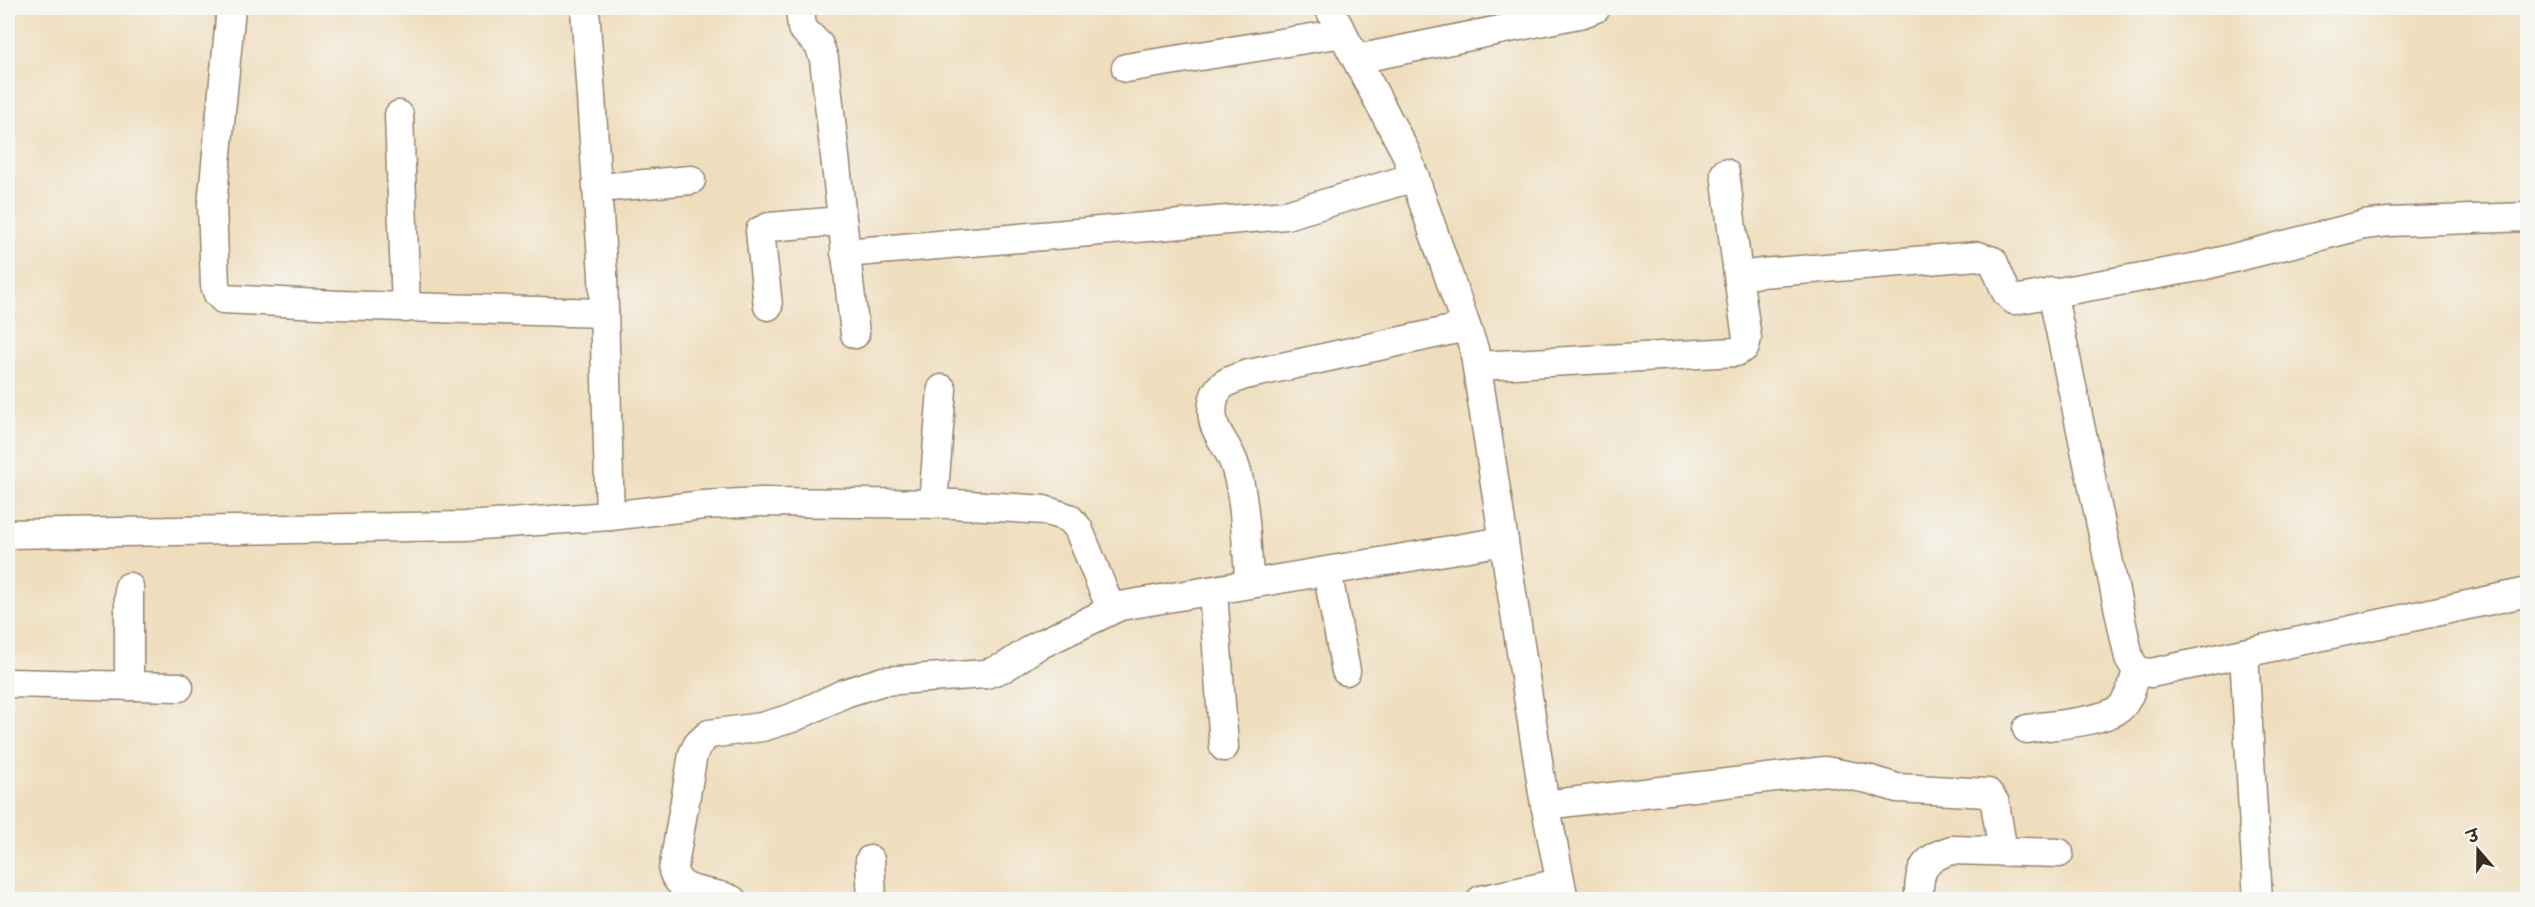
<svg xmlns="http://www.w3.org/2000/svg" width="2535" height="907" font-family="Delius,'Playpen Sans Deva',sans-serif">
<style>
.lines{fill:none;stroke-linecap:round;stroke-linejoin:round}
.minor-casing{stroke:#95846e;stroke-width:31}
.minor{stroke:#fff;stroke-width:28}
</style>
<rect width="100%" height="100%" fill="#f6f6f2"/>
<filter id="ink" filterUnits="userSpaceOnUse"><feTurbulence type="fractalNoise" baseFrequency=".0167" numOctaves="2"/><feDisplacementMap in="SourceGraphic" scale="12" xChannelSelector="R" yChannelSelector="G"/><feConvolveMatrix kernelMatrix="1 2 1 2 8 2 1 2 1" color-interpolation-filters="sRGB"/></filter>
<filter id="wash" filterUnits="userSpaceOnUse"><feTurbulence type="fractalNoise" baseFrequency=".008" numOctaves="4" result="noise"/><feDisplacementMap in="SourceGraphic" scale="24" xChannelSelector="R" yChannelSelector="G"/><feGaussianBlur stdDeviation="1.35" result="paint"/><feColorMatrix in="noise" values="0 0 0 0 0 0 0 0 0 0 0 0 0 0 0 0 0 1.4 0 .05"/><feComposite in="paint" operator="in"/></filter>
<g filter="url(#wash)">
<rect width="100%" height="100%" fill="#efdebe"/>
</g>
<g filter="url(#ink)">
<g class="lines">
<defs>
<g id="minor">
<polyline points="231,8 212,205 215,285 218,294 223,299 339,305 604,313"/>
<polyline points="585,8 603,275 610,516"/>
<polyline points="800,8 802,28 819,45 824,59 855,334"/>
<polyline points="1329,8 1406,153 1474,349 1543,793 1564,900"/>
<polyline points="1357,59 1583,13 1596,8"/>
<polyline points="1126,68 1343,33"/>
<polyline points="399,115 406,308"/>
<polyline points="1725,173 1739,283"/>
<polyline points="598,188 691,180"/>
<polyline points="845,253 1286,215 1415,177"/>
<polyline points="2052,292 2129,658 2137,671 2151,673 2528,592"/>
<polyline points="768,306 760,231 769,227 841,221"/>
<polyline points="1477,366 1736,352 1745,347 1747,338 1739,283 1747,275 1761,273 1978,256 1993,261 2006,292 2014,300 2198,267 2364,225 2389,222 2528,217"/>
<polyline points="933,504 942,389"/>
<polyline points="8,534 465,526 610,516 703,505 761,502 955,504 1044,510 1069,518 1078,528 1111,609"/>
<polyline points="1327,571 1346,671"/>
<path d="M1250,584c-4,-35 -4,-86 -15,-118 -8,-26 -29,-37 -21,-68 4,-15 18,-18 31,-23l221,-48"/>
<polyline points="129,587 129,686"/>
<polyline points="1213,591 1224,747"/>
<polyline points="2244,653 2258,900"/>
<polyline points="8,683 179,687"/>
<path d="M2027,729c24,-4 74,-7 92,-20 10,-8 14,-26 18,-38"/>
<polyline points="1545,805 1825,771 1868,779 1897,788 1988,793 1995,803 2003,852"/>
<polyline points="870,860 872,900"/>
<path d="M732,900c-21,-10 -51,-4 -59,-29l20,-117 5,-10 11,-10 53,-7 30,-9 53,-25 38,-12 103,-7 19,-7 30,-20 85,-41 384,-65"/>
<polyline points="1481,900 1560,883"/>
<path d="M1919,900c-1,-29 4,-42 33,-50l107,3"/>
</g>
</defs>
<use href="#minor" class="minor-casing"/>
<use href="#minor" class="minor"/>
</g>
</g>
<rect width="2535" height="907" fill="none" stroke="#f6f6f2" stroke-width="30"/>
<g transform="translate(2478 850) rotate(340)" stroke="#f6f6f2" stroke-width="4.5" paint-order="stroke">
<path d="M0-4.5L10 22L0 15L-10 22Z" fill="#3b2a1e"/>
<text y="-9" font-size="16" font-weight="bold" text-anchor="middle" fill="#3b2a1e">उ</text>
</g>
</svg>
